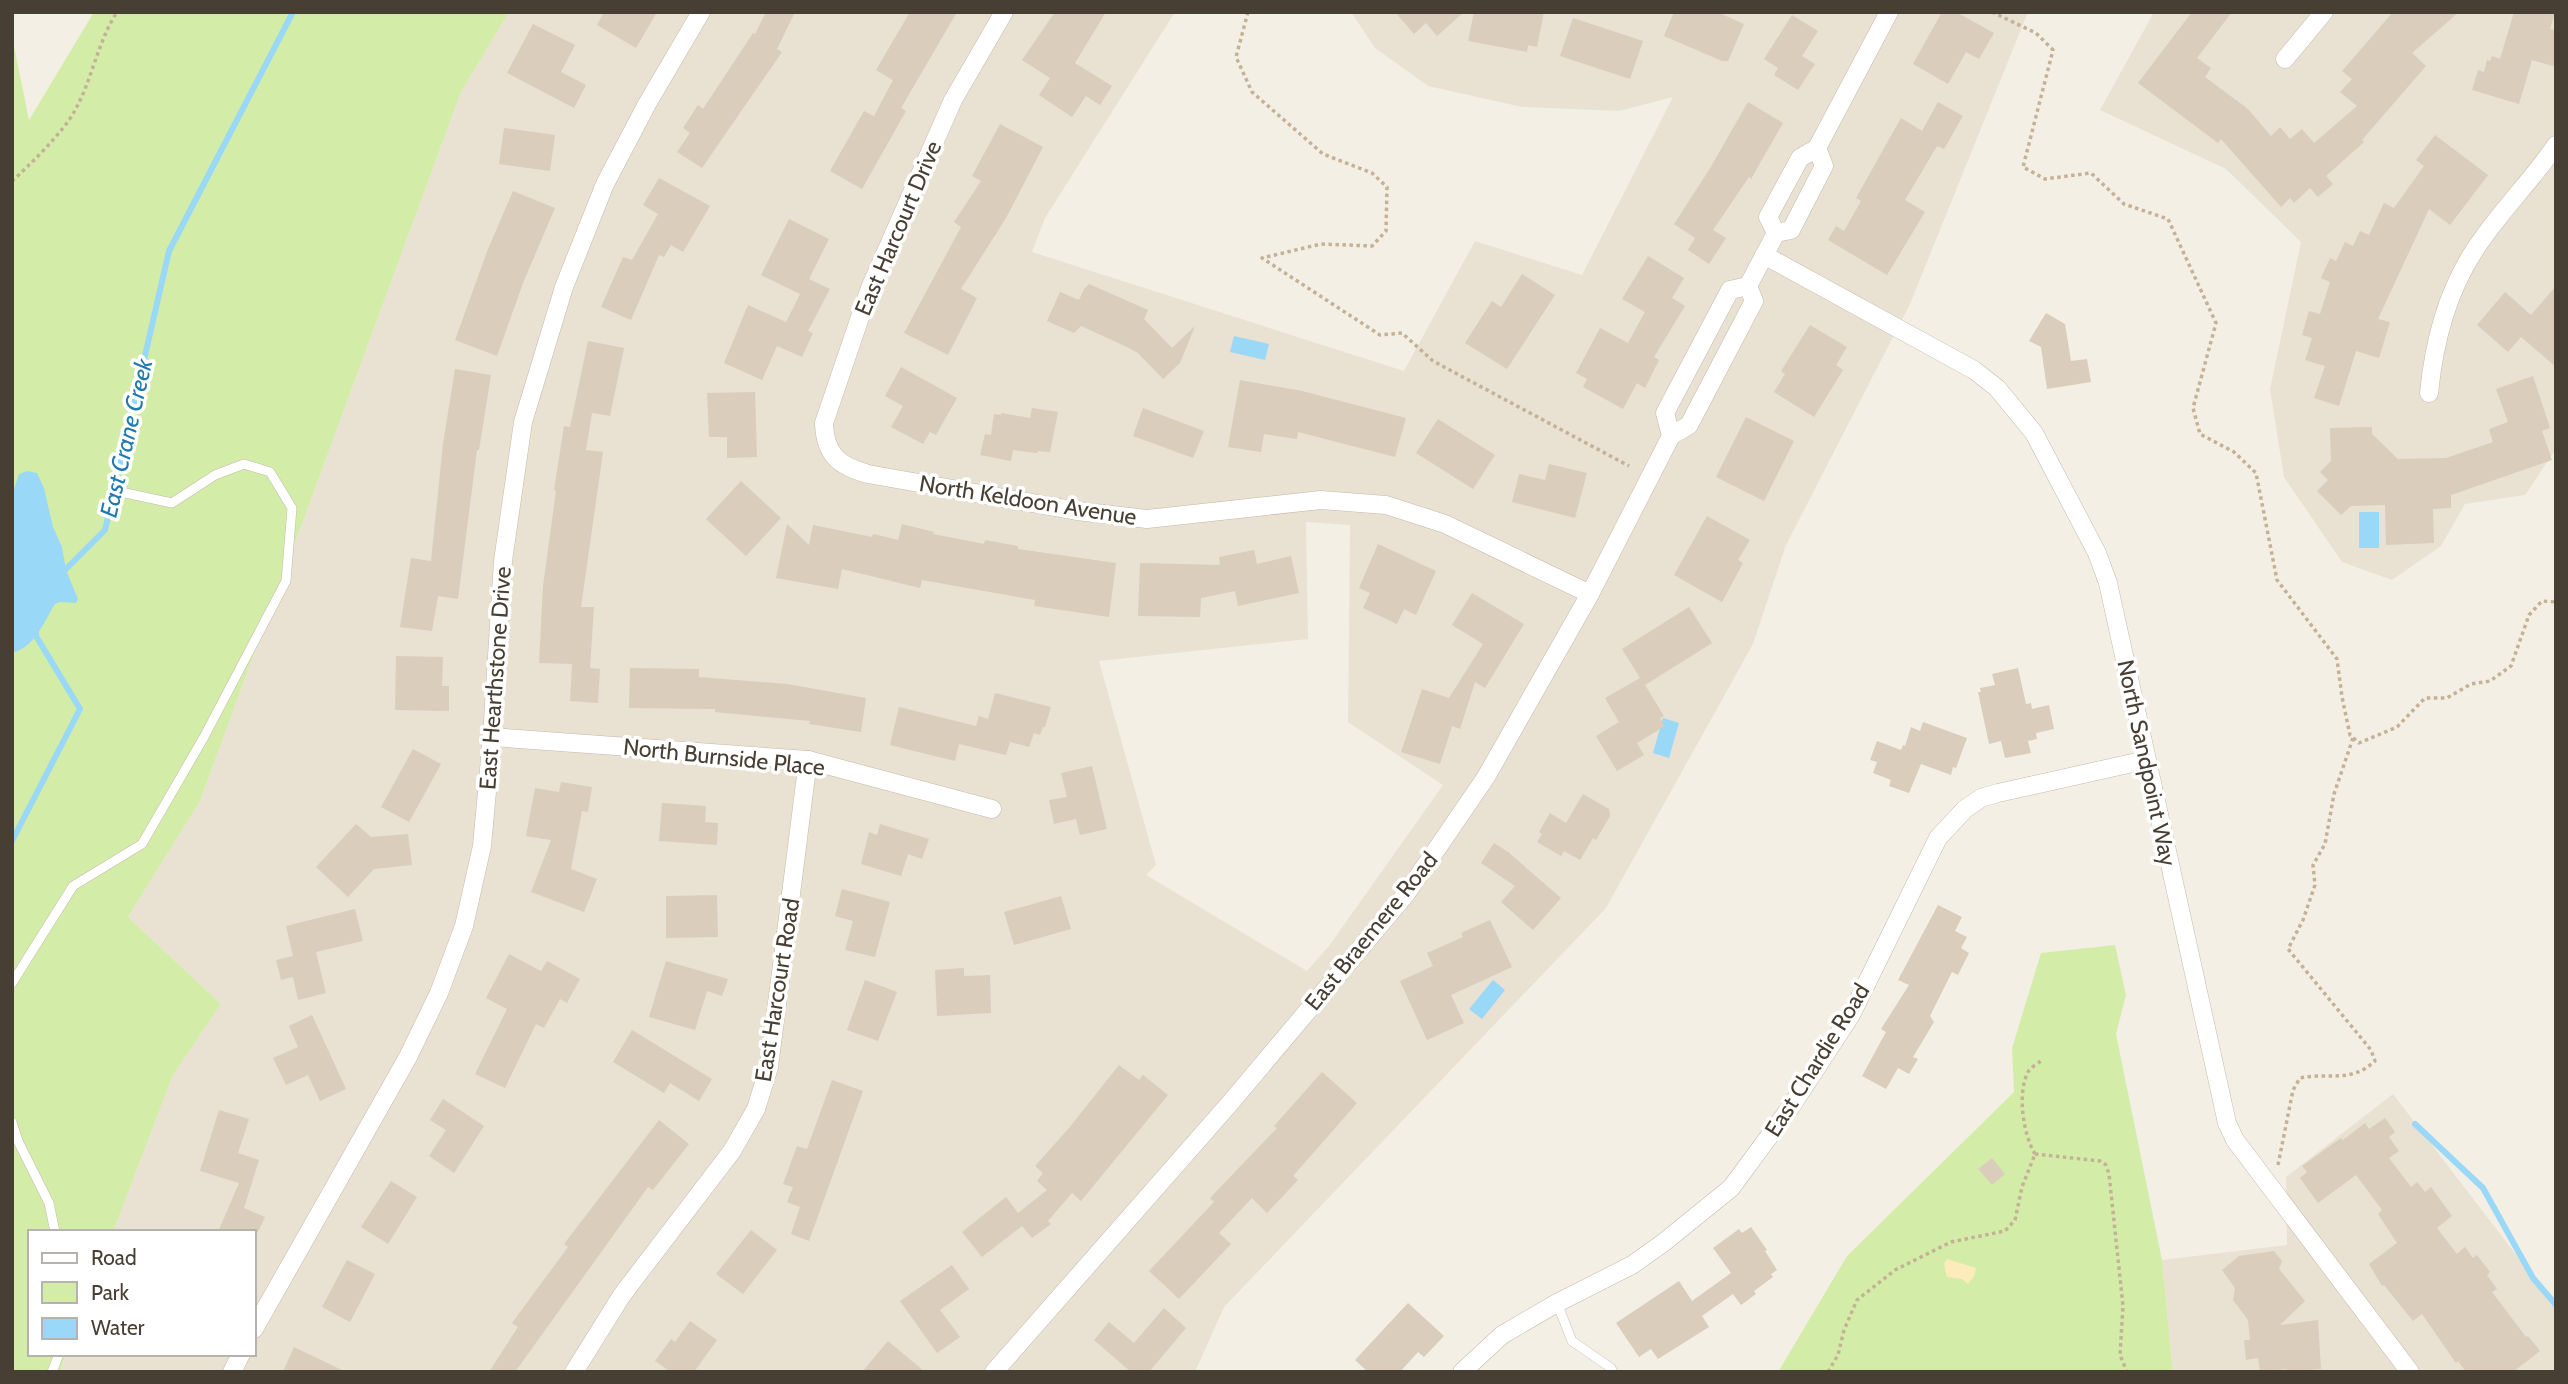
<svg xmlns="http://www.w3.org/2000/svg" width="2568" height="1384" font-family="Cabin,sans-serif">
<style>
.residential{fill:#e9e1d2;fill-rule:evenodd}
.green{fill:#d3eda9}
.sand{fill:#fdebbc}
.water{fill:#9ad8f8}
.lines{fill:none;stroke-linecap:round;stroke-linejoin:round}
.stream{stroke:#9ad8f8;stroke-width:6}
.building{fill:#dacdbc}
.lane-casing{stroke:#c4b9aa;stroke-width:10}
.street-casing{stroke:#c4b9aa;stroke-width:19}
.path{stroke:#c4b196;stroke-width:3.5;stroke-dasharray:3.5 3.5;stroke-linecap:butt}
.lane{stroke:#fff;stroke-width:9}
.street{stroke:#fff;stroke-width:18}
.labels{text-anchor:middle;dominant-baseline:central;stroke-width:7;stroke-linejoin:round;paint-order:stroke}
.street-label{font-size:23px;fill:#483f34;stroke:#fff}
.water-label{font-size:24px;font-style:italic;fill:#1f7bae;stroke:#fff}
</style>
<rect width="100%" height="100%" fill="#f4efe5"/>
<g class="residential">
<path d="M509,12h666l-130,206 -13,34 372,119 71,-130 107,34 91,-178 -54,14 -97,-4 -94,-21 -53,-38 -24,-36h677l-118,292 -124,241 -33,99 -147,264 -382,399 -29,65h-1135l6,-18h188v-122h-141l60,-157 48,-71 -93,-87 72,-116 261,-709zM1306,522l44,3 -2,197 95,63 -114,161 -22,25 -161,-96 10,-10 -57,-204 209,-22z"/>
<polygon points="2154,12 2556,12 2556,449 2525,495 2465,504 2441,546 2392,580 2342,562 2284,477 2270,389 2301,242 2226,169 2100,110"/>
<polygon points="2393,1094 2556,1307 2556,1372 2173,1372 2162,1260 2287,1245 2286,1177"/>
</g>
<g class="green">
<polygon points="94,12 509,12 461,92 200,801 128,917 221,1004 173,1075 113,1232 30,1232 30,1354 66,1354 60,1372 12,1372 12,36 29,120"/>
<polygon points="2115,945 2126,995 2116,1034 2162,1260 2173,1372 1778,1372 1847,1256 2014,1092 2012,1048 2041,953"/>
</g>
<polygon class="sand" points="1947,1259 1976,1268 1974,1276 1968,1284 1962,1279 1947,1277 1944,1264"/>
<g class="water">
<polygon points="1234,336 1269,344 1265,360 1230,352"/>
<path d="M27,471l10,2 7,15 9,39 9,20 4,23 12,29 -2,4 -16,-1 -5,2c-10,16 -20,42 -40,48l-3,-3v-154l7,-21z"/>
<rect x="2359" y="512" width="20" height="36"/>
<polygon points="1663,718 1679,723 1669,758 1653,753"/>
<polygon points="1493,980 1505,990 1482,1019 1469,1009"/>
</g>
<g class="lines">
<g class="stream">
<polyline points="61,574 105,530 169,251 293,12"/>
<polyline points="12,841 80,709 36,636 36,628"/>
<polyline points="2415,1124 2483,1188 2533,1278 2556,1305"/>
</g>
</g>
<g class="building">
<polygon points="604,12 657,12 636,48 597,25"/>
<polygon points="766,12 795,12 777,49 782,52 702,168 677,152 690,133 683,128 698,105 703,109 753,33 755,34"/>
<polygon points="910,12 957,12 901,108 906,111 862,189 830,171 864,111 874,116 893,80 876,70"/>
<polygon points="1055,12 1106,12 1075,63 1112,86 1100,105 1086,96 1072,117 1039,95 1050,78 1022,60"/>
<polygon points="1395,12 1464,12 1437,36 1426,23 1414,34"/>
<polygon points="1474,12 1544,12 1537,47 1528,45 1527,52 1468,41"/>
<polygon points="1674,12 1717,12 1744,24 1728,61 1722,61 1664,36"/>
<polygon points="1942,12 1956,12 1994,33 1979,59 1966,52 1948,84 1913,64"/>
<polygon points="2192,12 2232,12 2197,58 2211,68 2205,77 2248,109 2271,136 2280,127 2290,139 2302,129 2314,143 2357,106 2340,92 2352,79 2342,71 2393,12 2459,12 2412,53 2426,66 2362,140 2364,142 2326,176 2333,184 2318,197 2310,188 2294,203 2290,198 2281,207 2221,139 2218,143 2138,83"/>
<polygon points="2514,12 2555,12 2550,29 2556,30 2556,67 2532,60 2519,104 2472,90 2478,70 2484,72 2487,60 2490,61 2492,56 2500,59"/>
<polygon points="1792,15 1818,31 1802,56 1815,64 1798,90 1774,75 1778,68 1764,59"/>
<polygon points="1573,18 1643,41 1630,79 1560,56"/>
<polygon points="533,24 575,45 561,72 586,85 574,108 507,73"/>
<polygon points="1748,102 1783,123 1751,179 1749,177 1713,230 1726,238 1709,264 1688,250 1695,238 1674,224 1709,170"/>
<polygon points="1938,102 1963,116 1944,149 1937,146 1905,200 1925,212 1887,275 1828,240 1836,226 1844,231 1861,201 1856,198 1901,118 1922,131"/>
<polygon points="1000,124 1043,147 1006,218 961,289 977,298 948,355 904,333 961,227 954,222 981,181 972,176"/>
<polygon points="504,128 555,135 550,171 499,164"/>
<polygon points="2435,135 2488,175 2450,225 2429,209 2378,319 2390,322 2379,358 2356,351 2339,406 2314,398 2325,366 2305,360 2312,338 2302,335 2309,311 2320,314 2330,282 2321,278 2330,258 2336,261 2345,242 2353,246 2360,231 2369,235 2384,203 2394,208 2424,166 2416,160"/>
<polygon points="659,178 710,206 683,252 671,245 664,257 659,255 631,320 601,307 623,257 632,260 658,214 643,205"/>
<polygon points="513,191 555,208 523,283 497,356 455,340 488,249"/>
<polygon points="789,219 829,239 809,279 830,289 808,331 813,333 802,357 777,346 762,380 724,363 748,305 786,322 800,294 761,275"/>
<polygon points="1648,256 1684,278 1672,298 1685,306 1654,357 1659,360 1645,388 1637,383 1623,409 1583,387 1587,379 1576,373 1600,328 1628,343 1645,312 1622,299"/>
<polygon points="1522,274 1555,295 1507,369 1465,343 1492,301 1501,307"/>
<polygon points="1089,284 1148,310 1144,319 1172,348 1195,326 1180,363 1163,379 1138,353 1127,347 1081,326 1074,333 1047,321 1060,292 1079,300 1084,289"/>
<polygon points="2556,286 2556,367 2521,337 2508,352 2477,325 2505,292 2531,315"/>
<polygon points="2046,313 2065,324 2071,361 2087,359 2091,382 2047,389 2041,347 2029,341"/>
<polygon points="1810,325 1847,347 1836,365 1843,370 1814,417 1774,392 1785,374 1781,371"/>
<polygon points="588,341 624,348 610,416 592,413 586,450 603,452 581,607 594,607 590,668 600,669 598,703 570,701 572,664 539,663 543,586 556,491 554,490 564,426 570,427"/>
<polygon points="901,367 957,398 936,435 930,432 923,444 891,427 903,406 885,396"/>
<polygon points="455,369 491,375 479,450 477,450 458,599 438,596 432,631 400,627 411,558 431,561 443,444"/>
<polygon points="2533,376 2550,428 2542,431 2552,460 2451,495 2451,508 2433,509 2434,543 2386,545 2385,505 2351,506 2341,515 2317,491 2328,480 2320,472 2331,461 2330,428 2372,427 2372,434 2398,459 2446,458 2493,442 2489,429 2508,422 2496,389"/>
<polygon points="1240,380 1302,391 1406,418 1395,457 1298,432 1297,439 1264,434 1261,452 1228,447"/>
<polygon points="755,392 757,457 727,458 727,437 709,437 707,393"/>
<polygon points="1032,408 1058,412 1050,452 1038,451 1037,453 1013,450 1011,461 980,455 985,434 991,435 994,414 1001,415 1001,413 1030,418"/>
<polygon points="1143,408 1204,431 1193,458 1133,436"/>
<polygon points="1746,417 1794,441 1764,501 1716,477"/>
<polygon points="1438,419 1495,455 1473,489 1416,453"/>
<polygon points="1549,464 1587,473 1575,518 1512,502 1519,474 1545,480"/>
<polygon points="741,481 781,518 746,556 706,519"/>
<polygon points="1707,516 1750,540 1738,560 1743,563 1722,602 1674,575"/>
<polygon points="787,524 809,545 813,525 872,537 873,534 898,540 902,524 934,532 933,534 984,544 985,540 1018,546 1018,549 1116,563 1109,617 1034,606 1035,600 922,580 920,588 842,569 838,589 776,578"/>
<polygon points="1378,544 1436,571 1416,615 1404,609 1397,624 1363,608 1370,593 1359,588"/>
<polygon points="1254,550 1257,564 1291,556 1299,593 1238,606 1235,591 1201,598 1200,617 1138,616 1140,563 1220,565 1219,557"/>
<polygon points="1472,593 1524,624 1485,688 1475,682 1460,729 1452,726 1440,764 1401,752 1422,689 1449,698 1483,644 1452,625"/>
<polygon points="1689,607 1712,643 1645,685 1664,716 1660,718 1665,726 1637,743 1644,755 1617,771 1596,736 1619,722 1605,698 1640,678 1622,649"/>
<polygon points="396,656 443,657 442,686 449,686 449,711 395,710"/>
<polygon points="630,668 699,669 699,677 787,684 866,698 861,732 809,724 810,721 715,712 715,709 629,708"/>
<polygon points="2018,668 2026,704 2031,703 2032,709 2049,705 2054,729 2036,733 2037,739 2028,741 2031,753 2005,758 2001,741 1989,744 1978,692 1981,692 1980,688 1995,685 1992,674"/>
<polygon points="995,693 1051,707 1045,727 1043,727 1040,735 1034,733 1029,747 1010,742 1006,755 959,744 955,761 890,745 899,707 976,726 979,716 988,719"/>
<polygon points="1923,722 1967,738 1956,768 1953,767 1951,775 1921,764 1909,793 1889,786 1891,780 1873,773 1877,762 1870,760 1877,741 1901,750 1903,745 1905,746 1911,727 1920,731"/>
<polygon points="413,749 441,764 409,822 381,807"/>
<polygon points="1092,766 1107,829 1080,835 1076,819 1054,824 1049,800 1067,797 1061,773"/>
<polygon points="561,782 592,787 588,812 582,811 571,869 597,879 584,912 531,892 551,840 526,836 535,788 559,792"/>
<polygon points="1583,794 1609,809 1610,816 1596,840 1593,838 1580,860 1564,851 1561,856 1537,842 1542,834 1539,832 1550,813 1566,823"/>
<polygon points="662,803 706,806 705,822 718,823 717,845 659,841"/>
<polygon points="356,824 371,837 408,834 412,865 374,869 348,897 316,867"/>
<polygon points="880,824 929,839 922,859 908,854 901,876 861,864 869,832 877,835"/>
<polygon points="1494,843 1508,852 1561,898 1533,930 1501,902 1515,886 1481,863"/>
<polygon points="842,889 890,902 875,957 845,950 853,921 835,916"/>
<polygon points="717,895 718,937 666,938 666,896"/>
<polygon points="1061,896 1071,929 1014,945 1004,912"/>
<polygon points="1938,905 1962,917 1955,931 1967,937 1961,948 1969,953 1958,975 1952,972 1930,1016 1934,1022 1913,1057 1918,1059 1909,1074 1898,1068 1886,1089 1862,1076 1886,1032 1881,1029 1909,985 1898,980"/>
<polygon points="355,909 363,941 316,952 326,993 298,1000 293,977 281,980 276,960 293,956 286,926"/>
<polygon points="1490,920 1512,967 1451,995 1464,1023 1427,1040 1400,981 1433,966 1427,953 1463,937 1461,933"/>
<polygon points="509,954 541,971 547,961 580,979 567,1003 560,999 544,1028 536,1024 505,1088 475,1074 507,1009 486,998"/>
<polygon points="666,961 728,979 722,996 707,991 695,1030 649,1017"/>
<polygon points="964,968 964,976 990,975 991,1013 937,1016 935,970"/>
<polygon points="865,980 897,992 878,1041 847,1030"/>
<polygon points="312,1015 346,1089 320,1101 308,1075 286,1085 273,1058 298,1047 289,1026"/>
<polygon points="632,1030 712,1079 699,1101 670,1083 664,1093 613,1062"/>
<polygon points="1119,1065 1139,1080 1143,1075 1168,1095 1081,1201 1072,1193 1048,1221 1051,1224 1032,1238 1022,1226 982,1257 962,1232 1006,1197 1018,1213 1047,1190 1037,1181 1043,1173 1035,1166 1069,1128"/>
<polygon points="1322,1072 1357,1103 1293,1176 1298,1180 1267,1213 1252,1198 1219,1233 1231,1244 1179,1299 1149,1271 1214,1202 1210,1198 1277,1128 1274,1126"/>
<polygon points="832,1080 863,1091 809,1241 791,1234 800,1207 787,1202 793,1187 783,1184 797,1146 807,1149"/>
<polygon points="443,1099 484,1126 454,1173 429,1156 446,1130 430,1120"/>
<polygon points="219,1110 249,1119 238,1153 259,1160 244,1208 265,1217 258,1232 218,1232 239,1183 200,1171"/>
<polygon points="2385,1118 2395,1132 2389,1137 2399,1151 2389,1158 2411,1187 2417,1182 2425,1192 2431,1187 2452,1216 2437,1228 2457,1254 2465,1247 2473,1258 2477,1255 2490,1272 2487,1275 2497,1289 2492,1292 2526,1337 2528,1336 2540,1351 2513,1372 2466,1372 2458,1361 2456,1363 2422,1314 2413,1321 2384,1285 2382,1286 2369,1264 2397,1243 2378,1214 2382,1210 2356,1175 2318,1203 2300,1178 2307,1172 2302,1166 2341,1138 2343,1140 2365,1123 2369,1129"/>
<polygon points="659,1120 689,1144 653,1190 648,1187 515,1372 489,1372 518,1327 512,1323 568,1247 564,1244"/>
<polygon points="1992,1158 2005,1174 1992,1185 1978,1169"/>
<polygon points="391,1181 417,1197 388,1244 361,1227"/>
<polygon points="1751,1227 1767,1250 1765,1251 1777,1270 1771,1274 1773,1277 1754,1291 1756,1294 1741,1305 1733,1294 1702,1316 1709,1327 1658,1359 1651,1349 1639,1357 1616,1323 1679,1281 1692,1301 1731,1273 1713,1248 1739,1229 1742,1233"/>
<polygon points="751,1230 777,1250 743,1294 716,1274"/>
<polygon points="2274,1251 2282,1261 2279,1269 2305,1301 2280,1325 2318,1320 2321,1369 2287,1372 2286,1369 2260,1372 2258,1358 2246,1360 2244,1340 2250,1340 2248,1320 2233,1300 2235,1288 2222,1270 2239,1256"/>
<polygon points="347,1260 375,1274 350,1322 322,1307"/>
<polygon points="952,1265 969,1289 940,1310 960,1337 937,1353 900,1301"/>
<polygon points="1408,1303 1444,1336 1424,1357 1418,1352 1400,1372 1368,1372 1355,1360"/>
<polygon points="1164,1308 1186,1328 1149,1372 1131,1372 1094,1340 1109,1322 1134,1343"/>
<polygon points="690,1321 717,1340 694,1372 671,1372 655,1361 671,1339 675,1342"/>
<polygon points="888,1341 925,1372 862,1372"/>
<polygon points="294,1347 346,1372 283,1372"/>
</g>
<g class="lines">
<defs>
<g id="lane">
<polyline points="12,983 73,886 142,844 204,737 286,581 292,508 270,472 244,464 215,475 172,503 121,492"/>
<polyline points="12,1122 18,1141 49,1203 55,1232"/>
<polyline points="1557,1303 1572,1341 1611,1368 1613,1372"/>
<polyline points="52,1372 59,1354"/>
</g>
<g id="street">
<path d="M1004,12l-51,88 -83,188 -46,135c1,32 15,43 44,51l209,37 70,8 174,-19 65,5 59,19 145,70"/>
<polyline points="2285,59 2324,12"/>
<polyline points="1776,233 1768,217 1800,158 1817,148 1889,12"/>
<polyline points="1776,233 1791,230 1824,166 1817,148"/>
<polyline points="1764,255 1974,370 1997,388 2034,433 2097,553 2108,583 2227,1123 2235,1140 2410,1372"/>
<path d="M2429,393c5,-51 17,-99 45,-142 24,-38 57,-69 82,-106"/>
<polyline points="1671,436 1665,413 1730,290 1748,286"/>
<polyline points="492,737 808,760 992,809"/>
<polyline points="254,1329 408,1057 439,993 464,926 482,846 492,737 503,561 523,422 564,287 605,184 647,104 701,12"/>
<polyline points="232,1372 241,1354"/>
<polyline points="574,1372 622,1295 732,1151 756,1109 769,1067 808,760"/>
<polyline points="994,1372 1231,1102 1406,894 1486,777 1590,594 1671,436 1689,425 1754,301 1748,286 1776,233"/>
<polyline points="1462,1372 1502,1335 1557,1303 1632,1265 1663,1243 1731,1188 1790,1108 1851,1015 1938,838 1965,809 1981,798 1998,793 2146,760"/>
</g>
</defs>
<use href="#lane" class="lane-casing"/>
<use href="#street" class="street-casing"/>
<g class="path">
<polyline points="1248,12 1236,57 1252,92 1323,154 1372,173 1387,187 1386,231 1372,246 1321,244 1262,258 1380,335 1402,333 1433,361 1629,466"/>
<polyline points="1992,12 2036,33 2053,50 2023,167 2045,179 2091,173 2124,204 2168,219 2216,323 2193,408 2200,434 2234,452 2256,473 2277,580 2337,659 2342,697 2350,735 2359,743 2397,727 2425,698 2447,698 2471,684 2490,681 2511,666 2529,615 2542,601 2556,602"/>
<path d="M12,181c17,-15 52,-50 62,-69 18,-31 23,-69 43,-100"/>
<polyline points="2035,1154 2100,1161 2106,1165 2109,1174 2123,1306 2120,1355 2127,1372"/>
<path d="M2035,1154c-12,-20 -18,-61 -7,-82 2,-4 9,-8 13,-11"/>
<path d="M2278,1165l15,-75 7,-12c28,-6 50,6 75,-17l-4,-11 -83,-101 15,-29 12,-35 -2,-20 12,-21 9,-50 19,-56"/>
<polyline points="1828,1372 1838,1355 1844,1330 1857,1300 1895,1270 1951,1242 2005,1231 2015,1220 2022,1187 2035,1154"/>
</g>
<use href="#lane" class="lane"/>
<use href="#street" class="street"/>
</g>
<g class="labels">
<g class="street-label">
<text transform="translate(898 228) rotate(-67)">East Harcourt Drive</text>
<text transform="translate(1028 500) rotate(9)">North Keldoon Avenue</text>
<text transform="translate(495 678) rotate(-86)">East Hearthstone Drive</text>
<text transform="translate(724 757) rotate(6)">North Burnside Place</text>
<text transform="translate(2147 763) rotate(78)">North Sandpoint Way</text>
<text transform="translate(1371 931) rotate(-51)">East Braemere Road</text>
<text transform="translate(777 990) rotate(-81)">East Harcourt Road</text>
<text transform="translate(1817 1060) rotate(-58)">East Chardie Road</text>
</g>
<g class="water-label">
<text transform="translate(126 438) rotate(-77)">East Crane Creek</text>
</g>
</g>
<rect width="2568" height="1384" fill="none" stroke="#483f34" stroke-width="28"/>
<rect x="28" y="1230" width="228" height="126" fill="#ffffff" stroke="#b6b2ae" stroke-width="2"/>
<rect x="42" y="1253" width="35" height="10" fill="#ffffff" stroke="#b6b2ae" stroke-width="2"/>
<text x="91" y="1265" font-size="21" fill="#483f34">Road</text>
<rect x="42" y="1282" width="35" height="21" fill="#d3eda9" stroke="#b6b2ae" stroke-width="2"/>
<text x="91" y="1300" font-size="21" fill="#483f34">Park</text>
<rect x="42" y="1318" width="35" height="21" fill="#9ad8f8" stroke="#b6b2ae" stroke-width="2"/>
<text x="91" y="1335" font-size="21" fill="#483f34">Water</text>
</svg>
